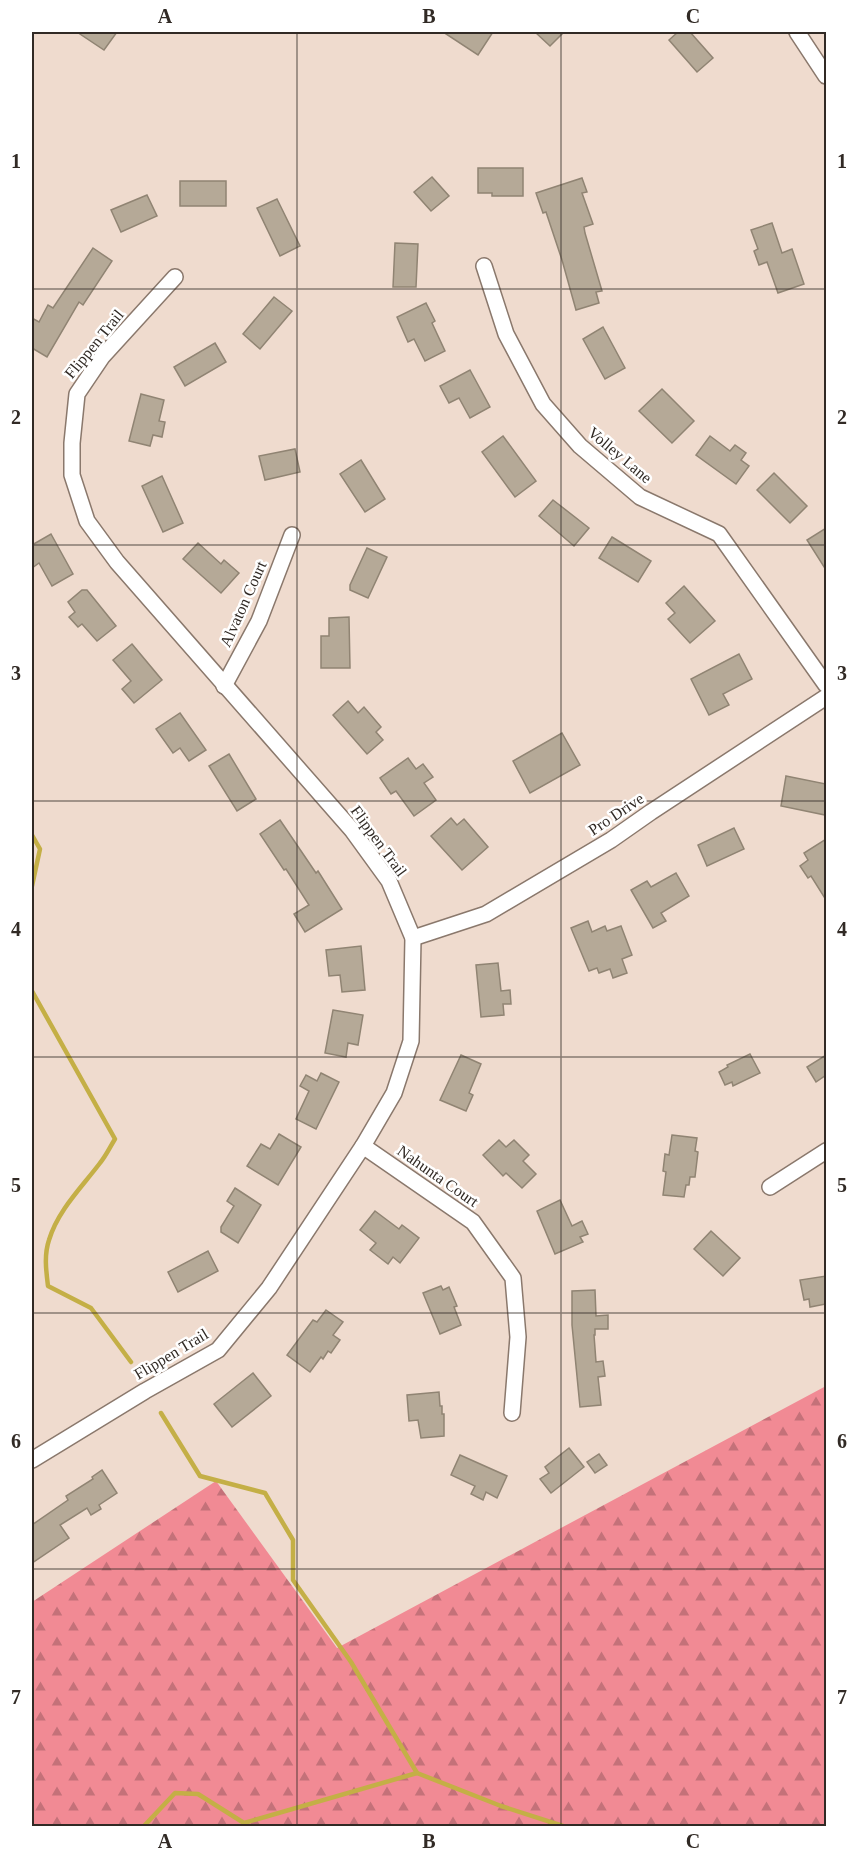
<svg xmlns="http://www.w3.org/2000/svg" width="858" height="1858" font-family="Georgia,serif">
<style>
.forest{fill:url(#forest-firs)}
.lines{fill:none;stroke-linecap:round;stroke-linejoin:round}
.stream{stroke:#c4af46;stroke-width:4.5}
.building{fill:#b5a997;stroke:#908473;stroke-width:1.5}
.minor-casing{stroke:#8a786c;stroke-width:18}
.minor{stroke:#fff;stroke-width:15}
.grid{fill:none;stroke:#312a25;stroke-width:1.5;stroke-opacity:0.55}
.labels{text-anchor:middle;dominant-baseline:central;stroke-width:5;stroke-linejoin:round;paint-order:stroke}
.street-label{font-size:16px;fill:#312a25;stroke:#fff}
.neatline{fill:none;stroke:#312a25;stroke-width:2}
.grid-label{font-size:20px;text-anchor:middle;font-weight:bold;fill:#312a25}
</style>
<defs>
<pattern id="forest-firs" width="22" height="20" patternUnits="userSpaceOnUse" patternTransform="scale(1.5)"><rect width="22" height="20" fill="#f18a94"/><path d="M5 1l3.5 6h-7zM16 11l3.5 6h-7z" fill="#c47179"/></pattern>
</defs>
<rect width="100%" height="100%" fill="#efdbce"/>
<polygon class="forest" points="826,1386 826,1826 32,1826 32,1602 216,1481 337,1648"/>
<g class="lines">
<g class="stream">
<polyline points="32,835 40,849 32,886"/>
<path d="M32,991l83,148c-5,8 -9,17 -15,24 -18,24 -42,47 -51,77 -5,15 -3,30 -1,46l43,22 40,54"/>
<polyline points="161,1413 200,1476 265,1493 293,1540 293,1580 351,1662 417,1773"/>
<polyline points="144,1826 175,1793 198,1794 244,1823 417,1773 501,1806 563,1826"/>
</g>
</g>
<g class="building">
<polygon points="77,32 117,32 104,50"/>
<polygon points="443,32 493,32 478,55"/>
<polygon points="535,32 564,32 550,46"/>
<polygon points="678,32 690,32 713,58 697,72 669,40"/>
<polygon points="478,168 523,168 523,196 492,196 492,193 478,193"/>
<polygon points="432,177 449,196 431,211 414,192"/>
<polygon points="582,178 587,192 582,193 593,224 584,227 585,233 602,291 596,292 599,303 576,310 562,260 546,212 543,213 536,193"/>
<rect x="180" y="181" width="46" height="25"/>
<polygon points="147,195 157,216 121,232 111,210"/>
<polygon points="277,199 300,246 280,256 257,208"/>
<polygon points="772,223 782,253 792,249 804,284 778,293 767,262 759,265 754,251 758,249 751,230"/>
<polygon points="395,243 418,244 416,287 393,287"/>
<polygon points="93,248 112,261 83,305 79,302 47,357 32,348 32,318 39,322 48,305 53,308"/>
<polygon points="274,297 292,311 260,349 243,334"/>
<polygon points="426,303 435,321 432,323 445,351 425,361 414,339 408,342 397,317"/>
<polygon points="603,327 625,368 605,379 583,339"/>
<polygon points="215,343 226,362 185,386 174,367"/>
<polygon points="470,370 490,407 470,418 459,398 449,403 440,386"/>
<polygon points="662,389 694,421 672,443 639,411"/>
<polygon points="141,394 164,400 159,421 165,422 162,437 153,435 150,446 129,441"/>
<polygon points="503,436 536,481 515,497 482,452"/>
<polygon points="710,436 730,451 735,445 746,453 741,460 749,466 736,484 696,455"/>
<polygon points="295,449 300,472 265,480 259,456"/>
<polygon points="361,460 385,499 365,512 340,474"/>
<polygon points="774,473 807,506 790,523 757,490"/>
<polygon points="162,476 183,523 163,532 142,486"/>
<polygon points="553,500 589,528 574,546 539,516"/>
<polygon points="826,528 826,570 807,540"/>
<polygon points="51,534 73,574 52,586 39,563 32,568 32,545"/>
<polygon points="612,537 651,561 638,582 599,558"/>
<polygon points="198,543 221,564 224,560 239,573 221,593 183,559"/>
<polygon points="367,548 387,557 368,598 350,590 350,585"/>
<polygon points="684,586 715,621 690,643 668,619 675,613 666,603"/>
<polygon points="82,590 87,590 116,626 97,641 82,624 78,627 69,617 75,612 68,602"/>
<polygon points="349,617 350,668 321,668 321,636 329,636 329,618"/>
<polygon points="132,644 162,680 134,703 122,689 131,681 113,660"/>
<polygon points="739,654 752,679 723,694 729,705 709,715 691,679"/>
<polygon points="348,701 358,713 364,707 381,727 376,732 383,740 367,754 333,715"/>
<polygon points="180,713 206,750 189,761 180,748 173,753 156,729"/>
<polygon points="562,733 580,765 530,793 513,761"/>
<polygon points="229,754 256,799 237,811 209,766"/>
<polygon points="408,758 416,769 423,764 433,777 424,783 436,800 414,816 396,791 391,794 380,778"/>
<polygon points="786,776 826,784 825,815 781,806"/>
<polygon points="451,818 457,825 464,819 488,847 462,870 431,836"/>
<polygon points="280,820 316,873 318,871 342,909 305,932 294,914 309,905 286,869 284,870 260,834"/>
<polygon points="734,828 744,849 707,866 698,845"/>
<polygon points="826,839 826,900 811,876 808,878 800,866 808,860 804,853"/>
<polygon points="676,873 689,896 661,913 666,921 653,928 631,890 647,881 651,887"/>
<polygon points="588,921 592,932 605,926 607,931 621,926 632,955 622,959 627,973 613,978 610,969 599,973 597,968 589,971 571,928"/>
<polygon points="361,946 365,990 342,992 340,975 329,976 326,950"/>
<polygon points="498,963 501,991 510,990 511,1004 503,1004 504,1015 481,1017 476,965"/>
<polygon points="333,1010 363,1015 358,1045 348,1043 346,1057 325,1053"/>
<polygon points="750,1054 760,1073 733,1086 732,1082 725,1085 719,1072 728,1067 727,1065"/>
<polygon points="461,1055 481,1064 469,1093 473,1095 466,1111 440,1100"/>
<polygon points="826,1055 826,1075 816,1082 807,1067"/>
<polygon points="321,1073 339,1082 316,1129 296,1119 309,1091 300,1086 306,1075 317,1081"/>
<polygon points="279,1134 301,1147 278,1185 247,1166 261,1144 270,1149"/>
<polygon points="672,1135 697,1138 695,1151 698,1152 695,1177 690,1177 689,1185 686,1185 684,1197 663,1195 666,1172 663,1171 665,1154 669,1155"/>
<polygon points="499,1140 506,1147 514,1140 529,1155 523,1161 536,1174 522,1188 506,1173 503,1176 483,1155"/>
<polygon points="235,1188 261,1205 238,1243 221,1232 221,1227 234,1206 227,1201"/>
<polygon points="560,1200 572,1226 582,1221 588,1234 580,1237 583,1242 555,1254 537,1211"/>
<polygon points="375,1211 399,1229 402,1225 419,1238 400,1263 393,1257 388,1264 370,1250 376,1243 360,1230"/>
<polygon points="711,1231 740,1258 723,1276 694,1249"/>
<polygon points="208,1251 218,1271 178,1292 168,1272"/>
<polygon points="826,1276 826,1304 810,1307 809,1299 804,1300 800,1280"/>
<polygon points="441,1286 443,1290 449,1287 457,1306 454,1307 461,1325 440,1334 423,1293"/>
<polygon points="595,1290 596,1316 608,1315 608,1329 595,1329 595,1335 594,1335 596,1362 603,1361 605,1376 598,1377 601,1405 580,1407 572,1325 572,1291"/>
<polygon points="326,1310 343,1322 333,1335 340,1340 331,1353 328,1351 323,1359 321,1357 310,1372 287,1355 313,1320 317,1322"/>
<polygon points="253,1373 271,1396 232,1427 214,1404"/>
<polygon points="439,1392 440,1406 442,1406 442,1414 444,1414 444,1436 421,1438 418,1420 409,1421 407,1395"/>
<polygon points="569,1448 584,1467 551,1493 540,1479 549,1473 545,1467"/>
<polygon points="599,1454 607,1465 595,1473 587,1462"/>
<polygon points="460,1455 507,1476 497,1498 486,1492 483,1500 471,1494 475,1486 451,1475"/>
<polygon points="102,1470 117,1493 99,1505 101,1509 91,1515 87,1508 60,1525 69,1538 32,1563 32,1525 68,1500 66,1496 93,1479 92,1477"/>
</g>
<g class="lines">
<defs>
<g id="minor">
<polyline points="797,32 826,76"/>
<polyline points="484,266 506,334 543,404 580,446 640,497 719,534 826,685"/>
<polyline points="224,686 259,621 292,535"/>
<polyline points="413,938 486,914 611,840 651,812 826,697"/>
<polyline points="363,1146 473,1222 513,1278 518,1337 512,1413"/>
<polyline points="770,1187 826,1151"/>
<polyline points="32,1460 145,1391 218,1350 269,1288 363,1146 394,1093 411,1041 413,938 389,881 352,830 117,562 87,521 72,475 72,443 77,394 102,357 175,277"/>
</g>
</defs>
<use href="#minor" class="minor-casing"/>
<use href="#minor" class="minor"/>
</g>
<path class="grid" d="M297,32v1794M561,32v1794M32,289h794M32,545h794M32,801h794M32,1057h794M32,1313h794M32,1569h794"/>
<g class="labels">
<g class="street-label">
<text transform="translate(94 344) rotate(-51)">Flippen Trail</text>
<text transform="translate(620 455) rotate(40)">Volley Lane</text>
<text transform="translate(243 604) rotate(-66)">Alvaton Court</text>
<text transform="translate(616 814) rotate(-34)">Pro Drive</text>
<text transform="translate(379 841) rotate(54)">Flippen Trail</text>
<text transform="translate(438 1176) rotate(35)">Nahunta Court</text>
<text transform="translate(171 1354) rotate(-31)">Flippen Trail</text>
</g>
</g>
<rect width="858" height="1858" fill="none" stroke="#ffffff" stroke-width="66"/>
<rect x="33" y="33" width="792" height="1792" class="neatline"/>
<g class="grid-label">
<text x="165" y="23">A</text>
<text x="429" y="23">B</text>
<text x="693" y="23">C</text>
<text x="16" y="168">1</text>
<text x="842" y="168">1</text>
<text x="16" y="424">2</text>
<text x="842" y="424">2</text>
<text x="16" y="680">3</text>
<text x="842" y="680">3</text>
<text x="16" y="936">4</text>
<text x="842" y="936">4</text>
<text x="16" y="1192">5</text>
<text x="842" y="1192">5</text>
<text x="16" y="1448">6</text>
<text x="842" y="1448">6</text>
<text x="16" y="1704">7</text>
<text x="842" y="1704">7</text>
<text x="165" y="1848">A</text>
<text x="429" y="1848">B</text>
<text x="693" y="1848">C</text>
</g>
</svg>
